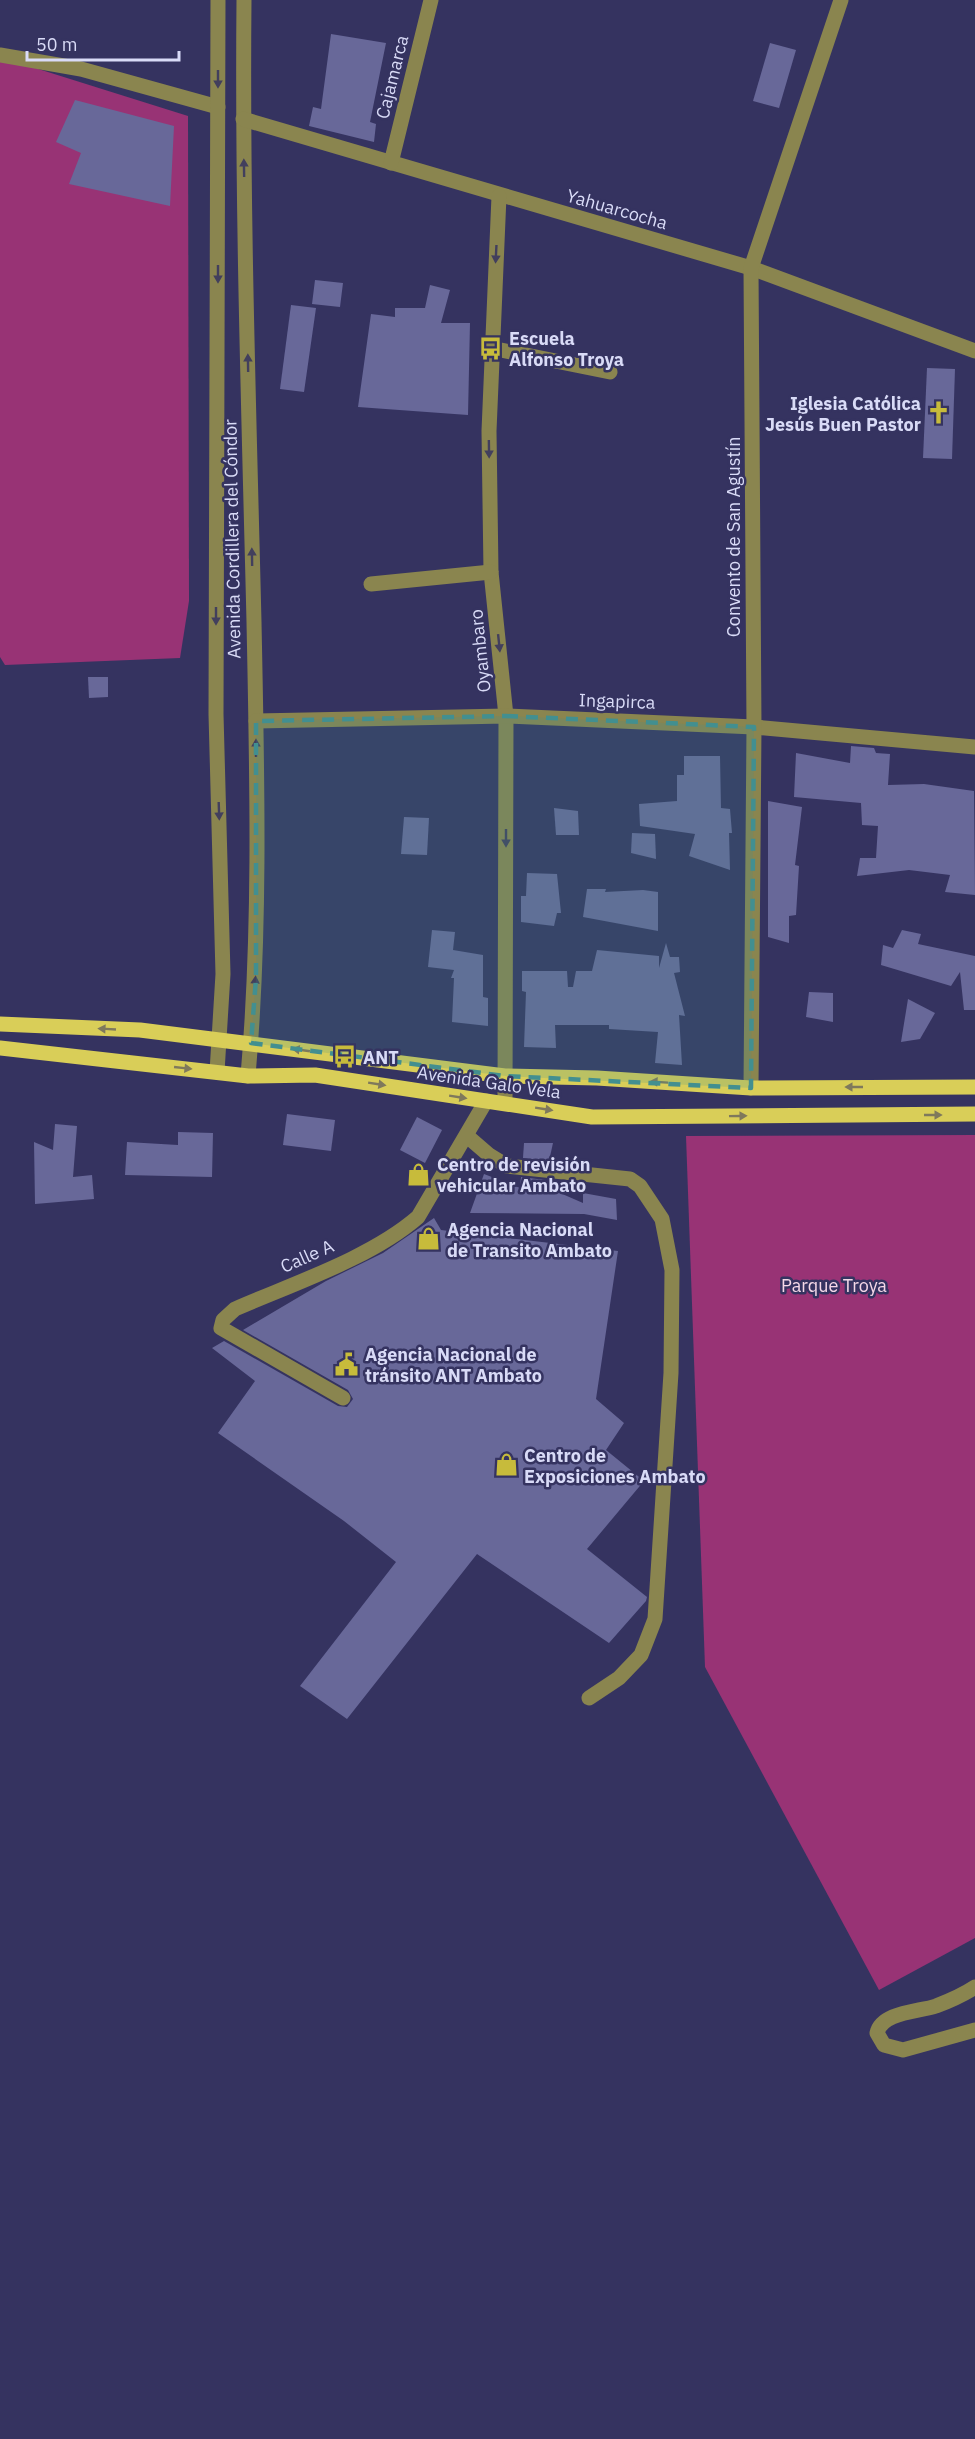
<svg xmlns="http://www.w3.org/2000/svg" width="975" height="2439" font-family="'IBM Plex Sans',sans-serif">
<style>
.green{fill:#983375}
.building{fill:#686899}
.lines{fill:none;stroke-linecap:round;stroke-linejoin:round}
.minor{stroke:#8a854f;stroke-width:15}
.major{stroke:#d9ce58;stroke-width:15}
.oneway{fill:#423f5d}
.oneway2{fill:#7f795c}
.marked{fill:#428f90;fill-opacity:0.2;stroke:#428f90;stroke-width:4.5;stroke-dasharray:12 8;stroke-linejoin:round}
.labels{text-anchor:middle;dominant-baseline:central;stroke-width:5;stroke-linejoin:round;paint-order:stroke}
.street-label{font-size:18px;fill:#d9dbf7;stroke:#353360}
.poi-label{font-size:18px;font-weight:bold;fill:#d9dbf7;stroke:#353360;text-anchor:start}
.park-label{font-size:18px;fill:#f5d8e8;stroke:#353360}
</style>
<rect width="100%" height="100%" fill="#353360"/>
<g class="green">
<polygon points="0,57 188,116 189,601 180,658 5,665 0,657"/>
<polygon points="975,1135 975,1938 879,1990 705,1667 686,1136"/>
</g>
<g class="building">
<polygon points="331,34 386,43 370,122 376,124 374,142 309,126 313,107 321,109"/>
<polygon points="770,43 796,50 779,108 753,101"/>
<polygon points="75,100 174,126 170,206 69,184 81,153 56,142"/>
<polygon points="315,280 343,283 340,307 312,304"/>
<polygon points="430,285 450,290 441,323 470,323 468,415 358,407 371,314 395,317 395,308 425,308"/>
<polygon points="291,305 316,308 304,392 280,389"/>
<polygon points="927,368 955,369 952,459 923,458"/>
<polygon points="88,677 108,677 108,697 89,698"/>
<polygon points="851,746 874,748 876,753 890,754 888,785 924,784 974,791 975,895 945,892 950,875 909,870 857,876 860,858 876,858 878,826 862,825 861,803 794,797 796,753 850,763"/>
<polygon points="684,756 720,756 721,808 730,809 732,833 729,833 730,870 689,856 695,834 640,826 639,804 677,801 677,775 684,775"/>
<polygon points="768,801 802,807 795,865 799,866 796,915 789,916 789,943 768,937"/>
<polygon points="554,808 578,811 579,835 556,835"/>
<polygon points="404,817 429,818 427,855 401,854"/>
<polygon points="632,833 655,834 656,859 631,853"/>
<polygon points="527,873 557,874 561,913 557,913 554,926 521,922 521,896 526,896"/>
<polygon points="587,889 606,889 605,892 643,890 658,892 658,931 583,917"/>
<polygon points="432,930 455,932 453,950 483,955 483,997 488,998 488,1026 452,1022 454,978 451,978 454,970 428,967"/>
<polygon points="902,930 921,934 918,944 975,956 975,1010 964,1010 960,972 951,986 881,965 883,945 893,948"/>
<polygon points="666,943 670,957 679,957 680,972 674,973 685,1016 679,1015 682,1065 655,1063 658,1032 609,1029 609,1025 555,1025 556,1048 524,1047 526,992 522,991 522,971 567,971 568,987 573,987 576,971 592,971 597,950 659,956 659,968"/>
<polygon points="809,992 833,993 833,1022 806,1017"/>
<polygon points="908,999 935,1013 920,1039 901,1042"/>
<polygon points="287,1114 335,1120 331,1151 283,1145"/>
<polygon points="417,1117 442,1130 425,1163 400,1150"/>
<polygon points="55,1124 77,1126 73,1177 92,1175 94,1199 35,1204 34,1142 53,1150"/>
<polygon points="178,1132 213,1133 212,1177 125,1175 127,1142 178,1145"/>
<polygon points="524,1143 553,1143 549,1161 523,1158"/>
<polygon points="484,1174 520,1188 521,1177 545,1180 544,1186 583,1203 583,1193 616,1199 617,1220 584,1214 470,1213"/>
<polygon points="434,1218 441,1230 618,1251 596,1399 624,1423 606,1450 644,1481 587,1549 647,1597 646,1601 609,1643 477,1554 347,1719 300,1686 396,1562 344,1521 218,1433 255,1381 212,1348 224,1341 338,1406 347,1407 353,1399 348,1390 243,1330 326,1281 383,1253"/>
</g>
<g class="lines">
<g class="minor">
<path d="M244,0c-2,207 5,415 10,622 3,151 7,303 -6,454"/>
<polyline points="0,55 81,69 218,107"/>
<polyline points="243,119 751,268 975,351"/>
<polyline points="391,163 431,0"/>
<polyline points="499,196 489,431 491,572 506,716 505,1103"/>
<polyline points="491,348 610,372"/>
<polyline points="371,584 491,572"/>
<polyline points="256,721 506,716 754,727 975,747"/>
<polyline points="217,1072 223,974 216,714 218,0"/>
<polyline points="751,1088 754,727 751,268 841,0"/>
<polyline points="467,1136 489,1155 507,1166 630,1179 640,1186 662,1219 672,1270 671,1373 655,1619 641,1655 619,1678 589,1698"/>
<path d="M343,1398l-122,-70 2,-8 12,-11c57,-25 136,-51 183,-92l68,-116"/>
<path d="M975,1987c-12,8 -26,14 -39,19 -18,6 -54,6 -59,27l7,12 19,5 72,-20"/>
</g>
<g class="major">
<polyline points="0,1024 140,1030 505,1076 597,1078 751,1088 975,1087"/>
<polyline points="0,1048 248,1076 315,1075 592,1117 975,1114"/>
</g>
</g>
<defs><path id="oneway-solid" d="M-6-.8H1V-3.2L6.5 0L1 3.2V.8H-6Z" transform="scale(1.5)"/></defs>
<g class="oneway">
<use href="#oneway-solid" transform="translate(218 79) rotate(90)"/>
<use href="#oneway-solid" transform="translate(244 168) rotate(-91)"/>
<use href="#oneway-solid" transform="translate(496 254) rotate(93)"/>
<use href="#oneway-solid" transform="translate(218 274) rotate(90)"/>
<use href="#oneway-solid" transform="translate(248 363) rotate(-91)"/>
<use href="#oneway-solid" transform="translate(489 449) rotate(89)"/>
<use href="#oneway-solid" transform="translate(252 557) rotate(-91)"/>
<use href="#oneway-solid" transform="translate(216 616) rotate(90)"/>
<use href="#oneway-solid" transform="translate(499 643) rotate(84)"/>
<use href="#oneway-solid" transform="translate(256 748) rotate(-90)"/>
<use href="#oneway-solid" transform="translate(219 811) rotate(88)"/>
<use href="#oneway-solid" transform="translate(506 838) rotate(90)"/>
<use href="#oneway-solid" transform="translate(255 985) rotate(-86)"/>
</g>
<g class="oneway2">
<use href="#oneway-solid" transform="translate(107 1029) rotate(-177)"/>
<use href="#oneway-solid" transform="translate(301 1050) rotate(-172)"/>
<use href="#oneway-solid" transform="translate(183 1068) rotate(6)"/>
<use href="#oneway-solid" transform="translate(659 1082) rotate(-176)"/>
<use href="#oneway-solid" transform="translate(377 1084) rotate(9)"/>
<use href="#oneway-solid" transform="translate(854 1087) rotate(180)"/>
<use href="#oneway-solid" transform="translate(458 1097) rotate(9)"/>
<use href="#oneway-solid" transform="translate(544 1109) rotate(9)"/>
<use href="#oneway-solid" transform="translate(933 1115)"/>
<use href="#oneway-solid" transform="translate(738 1116) rotate(-1)"/>
</g>
<path class="marked" d="M506,716l248,11 -3,361 -246,-12 -254,-33 5,-65v-257z"/>
<defs>
<symbol id="bus-bare" viewBox="-9 -9 18 18"><path d="M-5-6H5V4H4V6H2V4H-2V6H-4V4H-5ZM-3.5-4V0h7V-4ZM-3.5 1.2v1.5H-2V1.2ZM2 1.2v1.5H3.5V1.2Z" fill="#c7bb3b" stroke="#353360" stroke-width="2.5" paint-order="stroke"/></symbol>
<symbol id="church-bare" viewBox="-9 -9 18 18"><path d="M-1.2-6h2.4v3.5h3.3v2.4h-3.3V6h-2.4V-.1h-3.3v-2.4h3.3Z" fill="#c7bb3b" stroke="#353360" stroke-width="2.5" paint-order="stroke"/></symbol>
<symbol id="shop-bare" viewBox="-9 -9 18 18"><path d="M-5-2.5h2.3a2.7 3.5 0 0 1 5.4 0H5L5.5 6h-11ZM-1.5-2.5h3a1.5 2.3 0 0 0-3 0Z" fill="#c7bb3b" stroke="#353360" stroke-width="2.5" paint-order="stroke"/></symbol>
<symbol id="civic-bare" viewBox="-9 -9 18 18"><path d="M-.6-6.5H3V-4.5H.6V-3L4-1V1h2V6H-6V1h2V-1L-.6-3ZM-1.2 2.5V6h2.4V2.5Z" fill="#c7bb3b" stroke="#353360" stroke-width="2.5" paint-order="stroke"/></symbol>
</defs>
<g fill-rule="evenodd">
<use href="#bus-bare" x="474" y="332" width="33" height="33"/>
<use href="#church-bare" x="922" y="396" width="33" height="33"/>
<use href="#bus-bare" x="328" y="1040" width="33" height="33"/>
<use href="#shop-bare" x="402" y="1158" width="33" height="33"/>
<use href="#shop-bare" x="412" y="1222" width="33" height="33"/>
<use href="#civic-bare" x="330" y="1348" width="33" height="33"/>
<use href="#shop-bare" x="490" y="1448" width="33" height="33"/>
</g>
<g class="labels">
<g class="street-label">
<text transform="translate(392 77) rotate(-76)">Cajamarca</text>
<text transform="translate(617 209) rotate(16)">Yahuarcocha</text>
<text transform="translate(733 537) rotate(-90)">Convento de San Agustín</text>
<text transform="translate(232 539) rotate(-91)">Avenida Cordillera del Cóndor</text>
<text transform="translate(480 651) rotate(-96)">Oyambaro</text>
<text transform="translate(617 701) rotate(2)">Ingapirca</text>
<text transform="translate(489 1082) rotate(8)">Avenida Galo Vela</text>
<text transform="translate(307 1256) rotate(-24)">Calle A</text>
</g>
<g class="poi-label">
<text x="509" y="338">Escuela<tspan x="509" dy="21">Alfonso Troya</tspan></text>
<text x="921" y="403" text-anchor="end">Iglesia Católica<tspan x="921" dy="21">Jesús Buen Pastor</tspan></text>
<text x="363" y="1057">ANT</text>
<text x="437" y="1164">Centro de revisión<tspan x="437" dy="21">vehicular Ambato</tspan></text>
<text x="447" y="1229">Agencia Nacional<tspan x="447" dy="21">de Transito Ambato</tspan></text>
<text x="365" y="1354">Agencia Nacional de<tspan x="365" dy="21">tránsito ANT Ambato</tspan></text>
<text x="524" y="1455">Centro de<tspan x="524" dy="21">Exposiciones Ambato</tspan></text>
</g>
<g class="park-label">
<text x="834" y="1285">Parque Troya</text>
</g>
</g>
<path d="M27 51v9h152v-9" fill="none" stroke="#d9dbf7" stroke-width="3"/>
<text x="36" y="51" font-size="18" fill="#d9dbf7" stroke="#353360" stroke-width="4.5" paint-order="stroke">50 m</text>
</svg>
